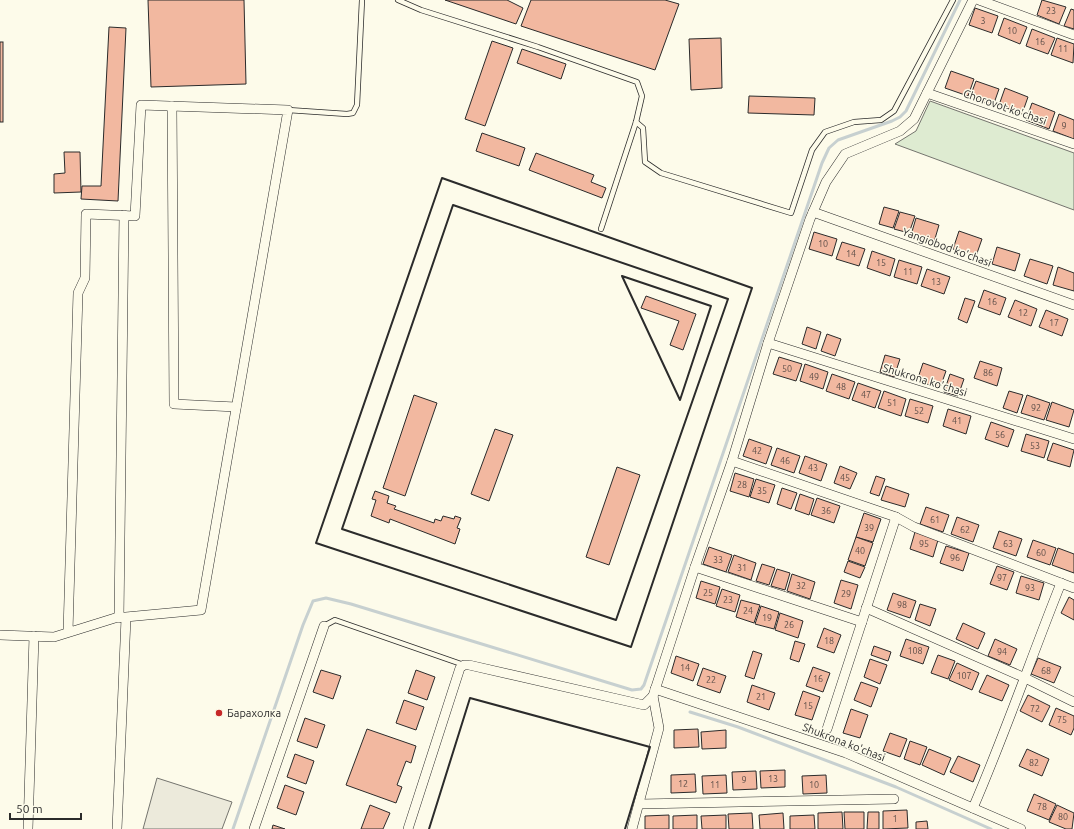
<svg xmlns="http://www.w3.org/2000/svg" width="1074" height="829" font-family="Ubuntu,sans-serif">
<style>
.green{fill:#deebd1;stroke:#74746e}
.parking{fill:#eceadb;stroke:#74746e}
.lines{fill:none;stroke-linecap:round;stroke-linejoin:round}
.stream{stroke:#c7d0d0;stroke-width:3}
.building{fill:#f2b8a0;stroke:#2b2b2b}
.lane-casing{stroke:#2b2b2b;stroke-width:6}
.street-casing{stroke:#2b2b2b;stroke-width:10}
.lane{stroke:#fdfbea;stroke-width:4.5}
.street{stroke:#fdfbea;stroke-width:9}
.wall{stroke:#2b2b2b;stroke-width:2}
.poi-dot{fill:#c62828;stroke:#fdfbea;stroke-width:1.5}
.labels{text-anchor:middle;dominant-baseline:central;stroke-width:3;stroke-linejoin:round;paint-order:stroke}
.number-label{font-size:9px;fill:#5d4e48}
.street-label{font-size:11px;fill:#2b2b2b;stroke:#fdfbea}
.poi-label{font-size:11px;fill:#2b2b2b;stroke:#fdfbea;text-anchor:start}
</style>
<rect width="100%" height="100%" fill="#fdfbea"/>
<polygon class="green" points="930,101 1074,153 1074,210 895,144 916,131"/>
<polygon class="parking" points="157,778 232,802 222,829 143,829"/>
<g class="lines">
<g class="stream">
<polyline points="690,712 738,727 896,787 991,829"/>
<polyline points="233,829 303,625 313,601 326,598 351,604 632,690 641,689 644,685 822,163 829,148 838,140 892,121 900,117 906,111 960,0"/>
</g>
</g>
<g class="building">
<polygon points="148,0 244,0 246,84 151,87"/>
<polygon points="445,0 507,0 523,8 516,24"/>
<polygon points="531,0 665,0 679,4 655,70 521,26"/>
<polygon points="1042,0 1066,7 1059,24 1037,15"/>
<polygon points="975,8 998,16 992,33 969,25"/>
<polygon points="1071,9 1074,10 1074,29 1064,26"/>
<polygon points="1004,18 1027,27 1020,44 998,35"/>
<polygon points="109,27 126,28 118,201 81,199 82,186 101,186"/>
<polygon points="1032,29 1055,38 1048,54 1026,46"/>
<polygon points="721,38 722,88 691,90 689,39"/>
<polygon points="1057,38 1074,44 1073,63 1051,55"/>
<polygon points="492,41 513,48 485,126 465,119"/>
<rect x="0" y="42" width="3" height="80"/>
<polygon points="522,49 566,64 561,79 517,63"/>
<polygon points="951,71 974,79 968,96 945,88"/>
<polygon points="976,81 999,89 993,106 970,97"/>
<polygon points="1005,88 1028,97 1022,114 999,105"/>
<polygon points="749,96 815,98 814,115 748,113"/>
<polygon points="1032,103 1055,112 1049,129 1026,120"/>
<polygon points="1059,114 1074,120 1074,139 1053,131"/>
<polygon points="482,133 525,148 519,166 476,151"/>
<polygon points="64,152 80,152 81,192 54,193 54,174 65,173"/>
<polygon points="536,153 594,175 591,182 606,188 602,198 529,170"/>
<polygon points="884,207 899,211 893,228 879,224"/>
<polygon points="900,212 915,216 909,233 894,229"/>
<polygon points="916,218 939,225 934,242 911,235"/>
<polygon points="959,231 982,239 976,256 953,249"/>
<polygon points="814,232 837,239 832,256 809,249"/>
<polygon points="842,242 865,249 859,266 836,259"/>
<polygon points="997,247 1020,254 1015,271 992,264"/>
<polygon points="872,251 895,259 890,276 867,268"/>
<polygon points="1030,259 1053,266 1047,284 1024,276"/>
<polygon points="899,260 922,267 917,284 894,277"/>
<polygon points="1058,267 1074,273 1074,291 1053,285"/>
<polygon points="927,269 950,277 944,294 921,286"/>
<polygon points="984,290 1006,298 1000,315 978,307"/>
<polygon points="646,296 696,314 683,350 670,345 679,321 641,308"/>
<polygon points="965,298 975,301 967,323 958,319"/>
<polygon points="1015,300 1037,309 1031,326 1008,317"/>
<polygon points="1046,310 1068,319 1062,336 1039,327"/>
<polygon points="807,327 821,332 816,349 802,344"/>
<polygon points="827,334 841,339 835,356 821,351"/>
<polygon points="885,355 900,359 894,377 880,372"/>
<polygon points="779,357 802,364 796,381 773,374"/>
<polygon points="980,361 1002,368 997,386 974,378"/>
<polygon points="923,363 946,371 940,388 917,381"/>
<polygon points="805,364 828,372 823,389 800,381"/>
<polygon points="832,374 855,382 849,399 826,391"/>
<polygon points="950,374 964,379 958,396 944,392"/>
<polygon points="858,383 881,391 875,408 852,400"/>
<polygon points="884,391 906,399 901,416 878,408"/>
<polygon points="1009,391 1023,395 1017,413 1003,408"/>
<polygon points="414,395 437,403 405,496 383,488"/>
<polygon points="1027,395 1050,403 1044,420 1021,413"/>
<polygon points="910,399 933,406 928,423 905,416"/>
<polygon points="1052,402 1074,410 1069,427 1046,420"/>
<polygon points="948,409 971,416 966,434 943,426"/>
<polygon points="991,422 1014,430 1008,447 985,439"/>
<polygon points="495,429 513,435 489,501 471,494"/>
<polygon points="1026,434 1049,441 1044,458 1021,451"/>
<polygon points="749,439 772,447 766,464 743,456"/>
<polygon points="1053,443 1074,450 1070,467 1047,460"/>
<polygon points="777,448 800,456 794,473 771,465"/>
<polygon points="805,456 827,464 821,481 799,473"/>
<polygon points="840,466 857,473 850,489 834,483"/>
<polygon points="617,467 640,475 609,565 586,557"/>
<polygon points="735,473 754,479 749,497 730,491"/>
<polygon points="876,476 885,479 879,496 870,493"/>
<polygon points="756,479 775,485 769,503 750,497"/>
<polygon points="886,486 909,494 905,507 881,500"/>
<polygon points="782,488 797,493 791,509 777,504"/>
<polygon points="375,491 389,496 387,503 396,506 394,509 434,523 435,519 441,521 443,516 454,519 455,516 461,518 457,528 460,529 455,544 390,519 389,523 371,516 376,500 372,499"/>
<polygon points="800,494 814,499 809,515 795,510"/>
<polygon points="817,498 840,506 834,523 811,515"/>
<polygon points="926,507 949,515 943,532 920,524"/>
<polygon points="864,513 881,519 873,542 856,537"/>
<polygon points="957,517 979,525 973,542 951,534"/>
<polygon points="999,531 1022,539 1016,556 993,548"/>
<polygon points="915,532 938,540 933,557 910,549"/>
<polygon points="856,537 873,543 865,566 848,560"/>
<polygon points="1033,540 1056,548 1050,565 1027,557"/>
<polygon points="946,546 969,553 963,571 940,563"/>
<polygon points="709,547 732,555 726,572 703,564"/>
<polygon points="1058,548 1074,554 1074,573 1052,565"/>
<polygon points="734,555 756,563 751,580 728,572"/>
<polygon points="848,561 865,567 860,578 844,572"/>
<polygon points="762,564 775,568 769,585 756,581"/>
<polygon points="997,566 1014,572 1007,590 990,584"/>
<polygon points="777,569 790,573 785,590 771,586"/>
<polygon points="792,574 815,582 810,599 787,591"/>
<polygon points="1021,576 1044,583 1039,600 1016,593"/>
<polygon points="841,580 858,585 851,609 834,603"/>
<polygon points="701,581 720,587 715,604 696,598"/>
<polygon points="722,589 740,595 735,612 716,606"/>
<polygon points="893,593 916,601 910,618 887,610"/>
<polygon points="1069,597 1074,600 1074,620 1061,613"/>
<polygon points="741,600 760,605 754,623 736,617"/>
<polygon points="920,604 936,609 930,626 915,620"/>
<polygon points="761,606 779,612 774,629 755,624"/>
<polygon points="780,613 803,621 798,638 775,630"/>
<polygon points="963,623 985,633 978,649 956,639"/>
<polygon points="824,628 841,635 834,653 817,647"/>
<polygon points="906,639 929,647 923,664 900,656"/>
<polygon points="995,639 1017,649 1010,665 988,656"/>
<polygon points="795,641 805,644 799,662 790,659"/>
<polygon points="874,646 891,652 888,661 871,655"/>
<polygon points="753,651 762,654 754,679 745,676"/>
<polygon points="938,655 955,661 948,679 931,673"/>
<polygon points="676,656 699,664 693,681 671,673"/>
<polygon points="1038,658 1061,667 1054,683 1031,674"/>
<polygon points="870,659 887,665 880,684 864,677"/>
<polygon points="957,663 979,673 972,690 949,680"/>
<polygon points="813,667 830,673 823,692 806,686"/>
<polygon points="703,668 726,676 720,693 697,685"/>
<polygon points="321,670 341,676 333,699 313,692"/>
<polygon points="416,670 435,677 427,700 408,693"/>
<polygon points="987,675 1009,685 1002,701 979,692"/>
<polygon points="861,682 878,688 871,707 854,700"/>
<polygon points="752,685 775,693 769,710 747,702"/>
<polygon points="803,691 820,697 812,720 795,715"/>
<polygon points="1028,695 1050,706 1042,722 1020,711"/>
<polygon points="404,700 424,707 416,730 396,723"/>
<polygon points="1056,708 1074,716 1074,728 1071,735 1049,725"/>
<polygon points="851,709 868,715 860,738 843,733"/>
<polygon points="305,718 325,725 317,748 297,741"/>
<polygon points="367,729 416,746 411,763 406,761 397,785 402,787 396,803 346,785"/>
<polygon points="698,729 699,747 674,748 674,730"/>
<polygon points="726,730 726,748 702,749 701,732"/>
<polygon points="890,733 907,739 900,757 883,751"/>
<polygon points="910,741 927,747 920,765 904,759"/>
<polygon points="929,749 951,758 944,775 922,765"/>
<polygon points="1027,749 1049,759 1042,776 1019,766"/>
<polygon points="295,754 314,761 306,784 287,777"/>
<polygon points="958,756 980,765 973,782 950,772"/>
<polygon points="785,770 785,787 761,788 760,771"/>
<polygon points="756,771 757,789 733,790 732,772"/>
<polygon points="695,774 696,792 671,793 671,775"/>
<polygon points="726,775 727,793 703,794 702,776"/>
<polygon points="826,775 827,793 803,794 802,776"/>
<polygon points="285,785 304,792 296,815 277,808"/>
<polygon points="1034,794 1056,804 1049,820 1027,811"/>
<polygon points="370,805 390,813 383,829 361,829"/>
<polygon points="1057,805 1074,813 1072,829 1066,829 1049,822"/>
<polygon points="907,810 908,828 883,829 883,811"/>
<polygon points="842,812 843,829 818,829 818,813"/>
<polygon points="844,812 864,812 864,829 845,829"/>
<polygon points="868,812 879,812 879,829 867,829"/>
<polygon points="752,813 753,829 729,829 728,814"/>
<polygon points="783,813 784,829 760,829 759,815"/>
<polygon points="669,815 669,829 645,829 645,816"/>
<polygon points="697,815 697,829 673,829 673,816"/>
<polygon points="726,815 726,829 702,829 701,816"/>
<polygon points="814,815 815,829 790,829 790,816"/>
<polygon points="927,821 928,829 916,829 916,822"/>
<polygon points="273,825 285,829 272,829"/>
</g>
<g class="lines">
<defs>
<g id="lane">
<polyline points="398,0 421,10 538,47 637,82 642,96 636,122 601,229"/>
<polyline points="288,110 347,114 353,113 357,105 362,0"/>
<polyline points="636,122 643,128 645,162 661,173 791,213 812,150 825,132 854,122 881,120 894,111 953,0"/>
<polyline points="324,626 335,620 464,665"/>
</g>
<g id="street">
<polyline points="979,0 1074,35"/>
<polyline points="927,93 1074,144"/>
<polyline points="172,106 174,404 236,407"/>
<polyline points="813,212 1074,305"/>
<polyline points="768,343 1074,439"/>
<polyline points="732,461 896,517 914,527 1074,588"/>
<polyline points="695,567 862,622"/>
<polyline points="866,608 1023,677 1074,702"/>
<polyline points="119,618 124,215"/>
<polyline points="0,635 54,637 115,618 201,610 288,110 141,105 135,216 86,214 85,278 78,293 68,632"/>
<polyline points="655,689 846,753 1021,829"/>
<polyline points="827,729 896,517"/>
<polyline points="640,804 894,799"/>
<path d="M973,808c32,-74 58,-150 88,-225"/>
<polyline points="28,829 34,636"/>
<polyline points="117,829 126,618"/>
<polyline points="254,829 324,626"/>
<polyline points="408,829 460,668 464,665 469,665 644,705 653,696 695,567 732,461 768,343 810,219 826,182 845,154 900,131 914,119 973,0"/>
<polyline points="632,829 659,728 653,696"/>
</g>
</defs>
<use href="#lane" class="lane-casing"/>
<use href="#street" class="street-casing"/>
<use href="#lane" class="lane"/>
<use href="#street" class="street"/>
<g class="wall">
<polygon points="442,178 752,288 631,647 316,543"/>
<polygon points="453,205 728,299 616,620 342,529"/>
<polygon points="622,276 711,306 680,400"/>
<polyline points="429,829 470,698 650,747 625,829"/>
</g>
</g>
<circle class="poi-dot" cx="219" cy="713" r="4"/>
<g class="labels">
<g class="number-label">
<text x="1051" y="11">23</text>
<text x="983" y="21">3</text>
<text x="1012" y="31">10</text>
<text x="1040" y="42">16</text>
<text x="1063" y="49">11</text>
<text x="1064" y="126">9</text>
<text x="823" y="244">10</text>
<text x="851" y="254">14</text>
<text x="881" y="263">15</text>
<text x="908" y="272">11</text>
<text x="936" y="282">13</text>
<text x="992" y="302">16</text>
<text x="1023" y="313">12</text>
<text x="1054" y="323">17</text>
<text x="787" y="369">50</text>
<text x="988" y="373">86</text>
<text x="814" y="377">49</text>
<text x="841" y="387">48</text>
<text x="866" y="395">47</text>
<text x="892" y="403">51</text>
<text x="1036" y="408">92</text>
<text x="919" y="411">52</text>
<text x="957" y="421">41</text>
<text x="1000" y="435">56</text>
<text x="1035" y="446">53</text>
<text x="757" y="451">42</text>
<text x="785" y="461">46</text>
<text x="813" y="468">43</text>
<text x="845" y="478">45</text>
<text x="742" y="485">28</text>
<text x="762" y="491">35</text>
<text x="826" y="511">36</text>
<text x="935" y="520">61</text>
<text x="869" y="528">39</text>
<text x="965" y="530">62</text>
<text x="924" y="544">95</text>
<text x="1008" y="544">63</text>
<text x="860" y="551">40</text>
<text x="1041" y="553">60</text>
<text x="955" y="558">96</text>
<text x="718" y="560">33</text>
<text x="742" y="568">31</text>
<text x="1002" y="578">97</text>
<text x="801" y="586">32</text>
<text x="1030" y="588">93</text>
<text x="708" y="593">25</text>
<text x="846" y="594">29</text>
<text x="728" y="600">23</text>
<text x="902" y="605">98</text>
<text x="748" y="611">24</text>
<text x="767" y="618">19</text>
<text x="789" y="625">26</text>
<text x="829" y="641">18</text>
<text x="915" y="651">108</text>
<text x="1002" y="652">94</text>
<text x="685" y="668">14</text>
<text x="1046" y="671">68</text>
<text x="964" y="676">107</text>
<text x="818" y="679">16</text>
<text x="711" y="680">22</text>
<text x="761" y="697">21</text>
<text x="808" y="706">15</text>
<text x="1035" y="709">72</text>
<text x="1062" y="720">75</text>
<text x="1034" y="763">82</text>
<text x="773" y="779">13</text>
<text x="744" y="780">9</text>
<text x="683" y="784">12</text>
<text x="715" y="785">11</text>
<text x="814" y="785">10</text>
<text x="1042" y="807">78</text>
<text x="1063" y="817">80</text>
<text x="895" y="819">1</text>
</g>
<g class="street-label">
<text transform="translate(1005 107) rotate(19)">Chorovot ko'chasi</text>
<text transform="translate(947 247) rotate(20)">Yangiobod ko'chasi</text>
<text transform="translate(925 380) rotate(17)">Shukrona ko'chasi</text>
<text transform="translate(844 742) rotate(21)">Shukrona ko'chasi</text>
</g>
<g class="poi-label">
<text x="227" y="713">Барахолка</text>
</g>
</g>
<path d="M10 813v6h71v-6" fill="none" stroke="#2b2b2b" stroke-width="2"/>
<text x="16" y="813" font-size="12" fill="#2b2b2b" stroke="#fdfbea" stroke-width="3" paint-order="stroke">50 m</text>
</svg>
